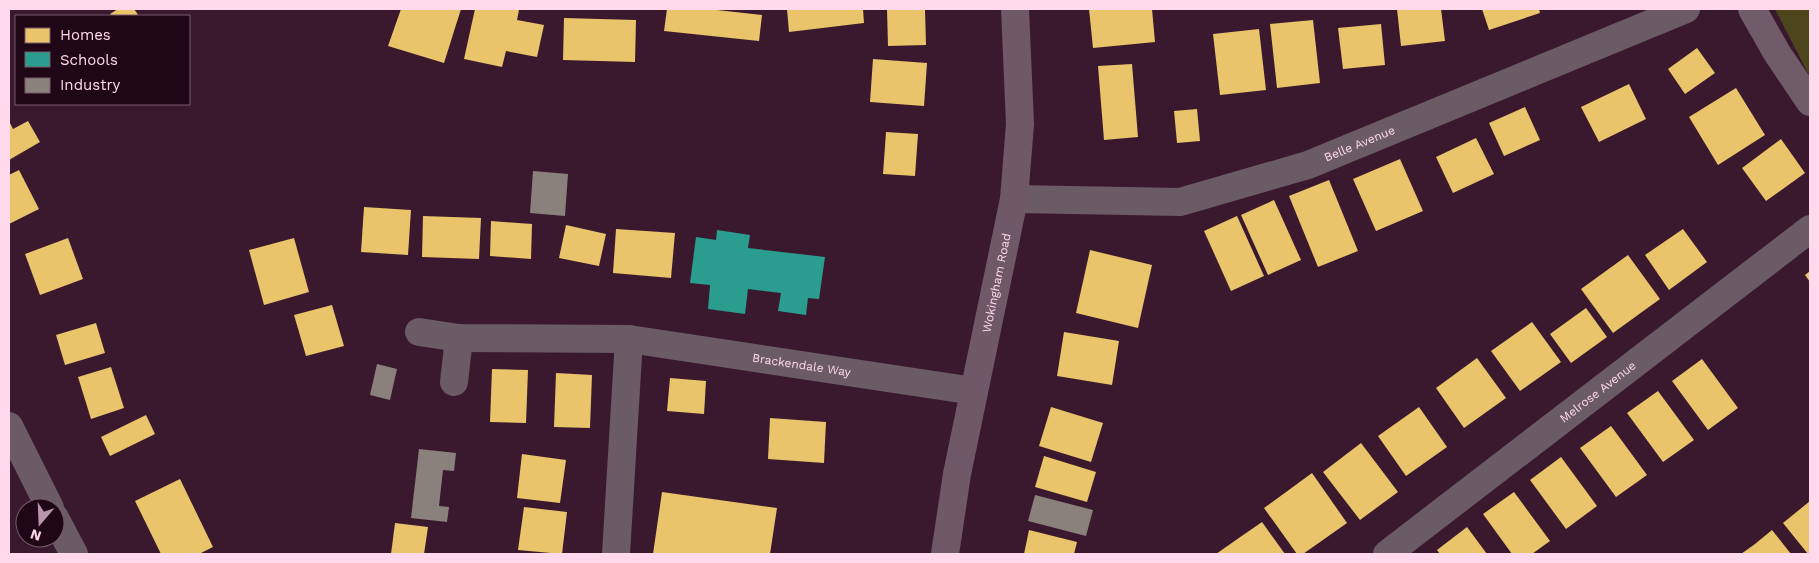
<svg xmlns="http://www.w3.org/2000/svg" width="1819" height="563" font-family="'Work Sans',sans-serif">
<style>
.green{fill:#4d461d}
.homes{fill:#e9c46a}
.schools{fill:#2a9d8f}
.industry{fill:#8a817c}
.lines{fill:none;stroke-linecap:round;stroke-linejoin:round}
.street{stroke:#6b5b64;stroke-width:28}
.secondary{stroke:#705b68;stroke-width:28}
.primary{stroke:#705966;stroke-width:28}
.labels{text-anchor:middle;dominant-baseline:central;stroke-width:5;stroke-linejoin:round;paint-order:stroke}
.street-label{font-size:12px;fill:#fed8eb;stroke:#1f0715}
</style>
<rect width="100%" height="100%" fill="#3a192e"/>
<polygon class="green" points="1775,9 1810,9 1810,77"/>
<g class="homes">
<polygon points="118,9 134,9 139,16 112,16 110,14"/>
<polygon points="401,9 461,9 444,63 388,46"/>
<polygon points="475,9 519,10 517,20 544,25 537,57 506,51 502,67 464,59"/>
<polygon points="667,9 708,9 762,15 759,41 664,31"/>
<polygon points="787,9 863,9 864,23 789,32"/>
<polygon points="887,9 925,9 926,45 888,46"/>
<polygon points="1089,9 1152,9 1155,42 1093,48"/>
<polygon points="1397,9 1441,9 1445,41 1401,46"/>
<polygon points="1482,9 1539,9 1540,13 1489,30"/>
<polygon points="564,18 636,20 635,62 563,60"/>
<polygon points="1313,20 1320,83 1277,88 1270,24"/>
<polygon points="1381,24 1385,65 1343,69 1338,28"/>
<polygon points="1259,29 1266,90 1220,95 1213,34"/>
<polygon points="1697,48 1715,73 1685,94 1668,69"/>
<polygon points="873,59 927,63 924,106 870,102"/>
<polygon points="1132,64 1138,137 1104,140 1098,66"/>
<polygon points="1629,84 1646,119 1599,142 1581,107"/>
<polygon points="1736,88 1765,135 1718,165 1689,117"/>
<polygon points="1525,107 1540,140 1504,156 1489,123"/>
<polygon points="1197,109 1200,141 1177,143 1174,111"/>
<polygon points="9,121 13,129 28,121 40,142 9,160"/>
<polygon points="886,132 918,134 915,176 883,174"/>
<polygon points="1476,138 1494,174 1453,193 1436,157"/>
<polygon points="1781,139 1805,173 1766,201 1742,168"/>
<polygon points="1400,159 1423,211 1376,231 1353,179"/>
<polygon points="19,170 39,209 9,224 9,175"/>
<polygon points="1329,180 1358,251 1318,267 1289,196"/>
<polygon points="1274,200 1301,260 1268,275 1241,215"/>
<polygon points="364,207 411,210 408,255 361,252"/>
<polygon points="423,216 481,218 479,259 422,257"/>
<polygon points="1237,216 1264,276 1231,291 1204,231"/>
<polygon points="491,221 532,224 531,259 490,256"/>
<polygon points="566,225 606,234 599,266 559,258"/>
<polygon points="616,229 675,233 671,278 613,273"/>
<polygon points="1683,229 1707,262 1669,290 1645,255"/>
<polygon points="68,238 83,279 40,295 25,254"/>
<polygon points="294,238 309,292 264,305 249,250"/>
<polygon points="1090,250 1152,265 1138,328 1076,313"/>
<polygon points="1628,255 1660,299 1613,333 1581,289"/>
<polygon points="1810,271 1810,282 1805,275"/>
<polygon points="332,305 344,346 306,356 294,315"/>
<polygon points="1586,308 1607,337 1571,363 1550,334"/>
<polygon points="1532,322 1561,362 1520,391 1491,351"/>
<polygon points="96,323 105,353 65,365 56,335"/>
<polygon points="1064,332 1119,341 1112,385 1057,376"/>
<polygon points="1477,358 1506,398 1464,428 1436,388"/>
<polygon points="1702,359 1738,408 1708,430 1672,381"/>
<polygon points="111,367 124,408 91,419 78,377"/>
<polygon points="492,369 528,370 526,423 490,422"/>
<polygon points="556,373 592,375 590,428 554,427"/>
<polygon points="670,378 706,381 704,414 667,411"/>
<polygon points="1658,391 1694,440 1663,462 1627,413"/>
<polygon points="1051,407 1103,423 1091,462 1039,446"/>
<polygon points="1419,407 1447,447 1406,476 1378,436"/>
<polygon points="146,415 155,434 110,456 101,437"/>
<polygon points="770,418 826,422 824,463 768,459"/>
<polygon points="1611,426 1647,475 1616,497 1580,448"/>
<polygon points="1361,443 1398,492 1360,520 1323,472"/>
<polygon points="522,454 566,460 560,503 517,498"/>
<polygon points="1044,456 1096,472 1087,502 1035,487"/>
<polygon points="1561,457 1597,506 1566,529 1530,480"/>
<polygon points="1312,473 1347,523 1303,554 1297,554 1264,508"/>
<polygon points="180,479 213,547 199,554 161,554 135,501"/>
<polygon points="662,492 777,508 770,554 653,554"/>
<polygon points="1514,492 1550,541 1532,554 1512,554 1483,514"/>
<polygon points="1810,501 1810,554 1808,554 1783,523"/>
<polygon points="524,507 567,512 562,554 518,550"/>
<polygon points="1262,522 1285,554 1216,554 1236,540"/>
<polygon points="395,523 428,527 424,554 391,554"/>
<polygon points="1467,527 1487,554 1440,554 1437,550"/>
<polygon points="1029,530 1077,542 1074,554 1024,554"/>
<polygon points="1772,530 1791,554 1741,554 1755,544"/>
</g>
<polygon class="schools" points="717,230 750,235 748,248 825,257 819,299 808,298 806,315 778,311 781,293 748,289 745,314 708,309 710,285 690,283 696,237 716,240"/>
<g class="industry">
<polygon points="533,171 568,174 565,216 530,213"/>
<polygon points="377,364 397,369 390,400 370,395"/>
<polygon points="419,449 456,453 454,471 443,470 439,506 449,507 447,522 411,518"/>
<polygon points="1035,495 1093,510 1086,536 1028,521"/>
</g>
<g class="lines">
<g class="street">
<path id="s1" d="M1014,199l166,3 128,-37 378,-156"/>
<path id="s2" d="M419,332l40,6 170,1 345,52"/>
<polyline points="454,382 459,338"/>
<polyline points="9,426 50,508"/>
<polyline points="55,518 74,554"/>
<polyline points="616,554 629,339"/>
<path id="s3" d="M1387,554l423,-325"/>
</g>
<polyline class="secondary" points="1752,9 1777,53 1810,102"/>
<path class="primary" id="s4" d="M945,554l12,-80 57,-275 6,-75 -5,-115"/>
</g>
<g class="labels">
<g class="street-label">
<text stroke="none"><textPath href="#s1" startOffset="355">Belle Avenue</textPath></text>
<text stroke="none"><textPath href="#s4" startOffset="276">Wokingham Road</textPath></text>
<text stroke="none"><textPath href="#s2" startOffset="385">Brackendale Way</textPath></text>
<text stroke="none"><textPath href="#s3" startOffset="266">Melrose Avenue</textPath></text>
</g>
</g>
<rect width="1819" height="563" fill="none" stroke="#fed8eb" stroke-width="20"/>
<rect x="15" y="15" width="175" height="90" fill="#1f0715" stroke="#785b6b"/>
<rect x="25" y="28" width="25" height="15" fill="#e9c46a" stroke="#785b6b"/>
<text x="60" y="40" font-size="15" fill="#fed8eb">Homes</text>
<rect x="25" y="52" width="25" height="15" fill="#2a9d8f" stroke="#785b6b"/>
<text x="60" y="65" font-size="15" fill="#fed8eb">Schools</text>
<rect x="25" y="78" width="25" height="15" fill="#8a817c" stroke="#785b6b"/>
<text x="60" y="90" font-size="15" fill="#fed8eb">Industry</text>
<g transform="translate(40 523) rotate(199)"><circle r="24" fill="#1f0715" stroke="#785b6b"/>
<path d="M0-4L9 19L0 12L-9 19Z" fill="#b995a9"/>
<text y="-8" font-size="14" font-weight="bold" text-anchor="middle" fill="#fed8eb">N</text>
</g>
</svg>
